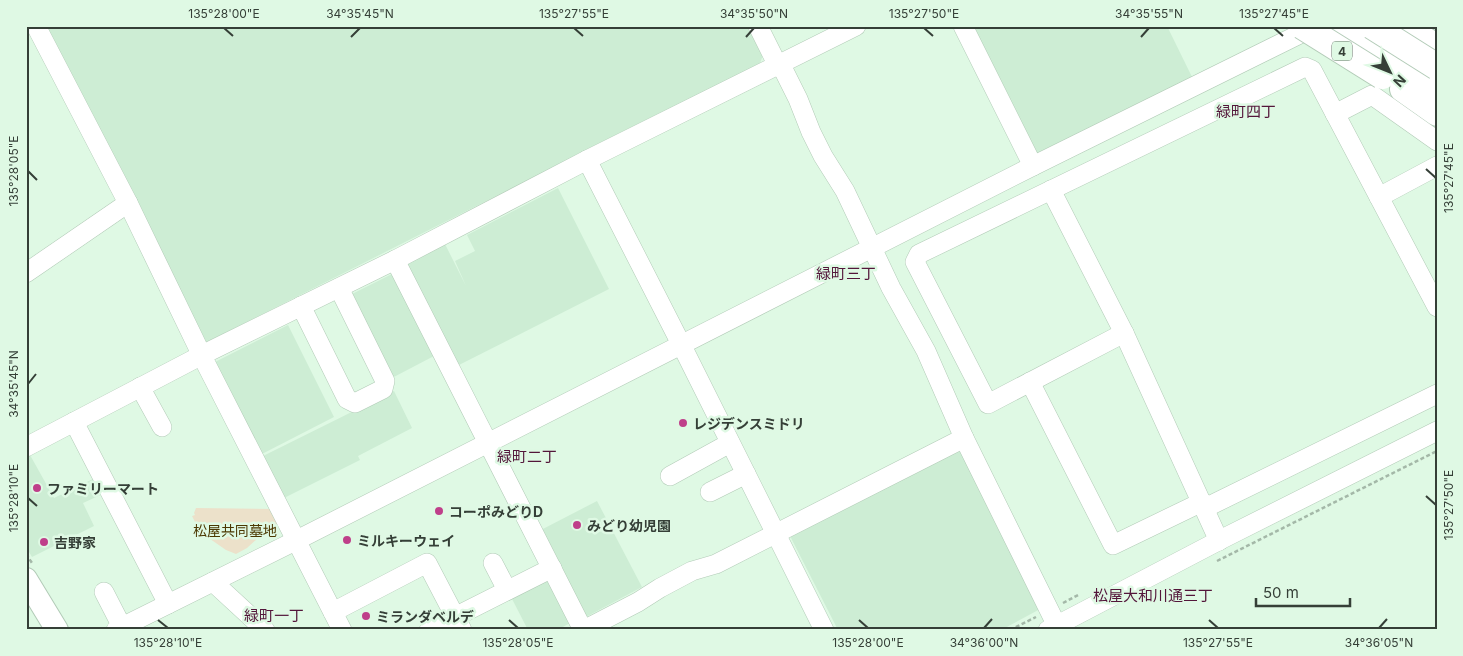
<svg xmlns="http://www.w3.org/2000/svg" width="1463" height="656" font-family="Inter,'Noto Sans JP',sans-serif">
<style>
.built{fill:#cdedd4}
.green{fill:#ece1ca}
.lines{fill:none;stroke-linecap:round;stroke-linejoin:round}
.minor-casing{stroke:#b2cbb7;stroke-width:20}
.major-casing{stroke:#b2cbb7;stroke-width:24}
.highway-casing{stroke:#b2cbb7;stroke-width:28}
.path{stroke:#a4b8a8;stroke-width:2.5;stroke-dasharray:4 2.5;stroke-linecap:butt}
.minor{stroke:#fff;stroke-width:19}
.major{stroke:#fff;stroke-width:22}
.highway{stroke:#fff;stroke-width:26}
.highway-bridge-casing{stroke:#b2cbb7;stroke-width:28;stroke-linecap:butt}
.highway-bridge{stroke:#fff;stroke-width:26}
.ticks{fill:none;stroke:#353f37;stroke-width:2}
.poi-dot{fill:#bf3f8a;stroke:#dff9e4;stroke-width:2}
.labels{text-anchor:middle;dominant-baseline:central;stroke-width:5;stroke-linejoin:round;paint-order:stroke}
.shield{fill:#dff9e4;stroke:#68776b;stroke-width:1}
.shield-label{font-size:12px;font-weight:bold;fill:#353f37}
.poi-label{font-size:14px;font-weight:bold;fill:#353f37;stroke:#dff9e4;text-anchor:start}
.park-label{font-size:14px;fill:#4b3701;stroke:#dff9e4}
.neighbourhood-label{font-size:15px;fill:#53163a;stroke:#dff9e4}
.neatline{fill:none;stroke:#353f37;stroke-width:2}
.ticks-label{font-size:12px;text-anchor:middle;fill:#353f37}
</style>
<rect width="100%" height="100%" fill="#dff9e4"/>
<g class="built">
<polygon points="43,26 749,26 763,55 760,63 203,344"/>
<polygon points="970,26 1171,26 1168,28 1193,79 1035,158"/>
<polygon points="558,188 609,289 455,367 403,266 445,244 466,286 455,261 475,251 467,235"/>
<polygon points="392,274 434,356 390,379 348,296"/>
<polygon points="288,325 334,417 260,455 213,363"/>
<polygon points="394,391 412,428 358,456 360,460 282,499 261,457"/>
<polygon points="956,451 963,453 1042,608 1001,630 838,630 790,536"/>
<polygon points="30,455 54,498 97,477 105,493 83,503 94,526 32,557 26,547 26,457"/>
<polygon points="597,501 642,587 584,618 539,531"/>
<polygon points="550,574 574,621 557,630 528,630 510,595"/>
</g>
<polygon class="green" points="196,508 274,509 280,523 269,528 247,548 236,554 226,550 200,532 192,516 195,515 194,513"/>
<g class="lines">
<defs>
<g id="minor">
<polyline points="36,26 128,203 206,364 342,630"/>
<polyline points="758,26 778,66 784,71 798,99 811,132 823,156 845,191 891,288 926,351 964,438 1057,626"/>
<polyline points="963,26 1033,166"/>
<polyline points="1335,114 1372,95 1437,141"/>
<polyline points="587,160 681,344 824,630"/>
<polyline points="1051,190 1124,333 1219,541"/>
<polyline points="1379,197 1437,166"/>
<polyline points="395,260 583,630"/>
<polyline points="26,273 128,203"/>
<polyline points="301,306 347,399 355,403 383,389 385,381 339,288"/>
<polyline points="1124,333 988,404 915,262 919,254 1305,67 1312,70 1437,307"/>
<polyline points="1030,382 1113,545 1202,502"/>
<polyline points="140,387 162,427"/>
<polyline points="74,422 168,604"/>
<polyline points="26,447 202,355 395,260 587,160 856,26"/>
<polyline points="670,476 730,443"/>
<polyline points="710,492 746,474"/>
<polyline points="1205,508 1437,394"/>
<polyline points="493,563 507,590"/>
<polyline points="213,582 265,630"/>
<polyline points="104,592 122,627"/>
<polyline points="333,612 427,563 462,630"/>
<polyline points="116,630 297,540 1033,166 1316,26"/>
<polyline points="429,630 552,568"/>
<polyline points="584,630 638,602 660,588 692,571 716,564 964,438"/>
<polyline points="1048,630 1222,539 1437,431"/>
</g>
<polyline id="major" points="26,579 57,630"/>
<g id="highway">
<path d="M1329,26c38,19 73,41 108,66"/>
<polyline points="1404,26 1437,48"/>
<polyline points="1403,89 1437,113"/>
</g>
</defs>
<use href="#minor" class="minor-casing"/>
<use href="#major" class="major-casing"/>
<use href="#highway" class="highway-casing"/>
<g class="path">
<polyline points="26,554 32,563"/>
<polyline points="1217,561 1437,451"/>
<polyline points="1063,603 1080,594"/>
<polyline points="1010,630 1036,617"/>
</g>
<use href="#minor" class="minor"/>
<use href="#major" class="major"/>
<use href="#highway" class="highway"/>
<defs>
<g id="highway-bridge">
<polyline points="1302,26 1382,76"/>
<polyline points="1372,26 1437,67"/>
</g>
</defs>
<use href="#highway-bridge" class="highway-bridge-casing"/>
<use href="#highway-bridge" class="highway-bridge"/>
</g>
<path class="ticks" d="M224,28l9,8M574,28l9,8M924,28l9,8M1274,28l9,8M351,37l9,-9M746,37l8,-9M1141,37l8,-9M1426,169l10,9M28,171l9,9M28,384l8,-10M1426,496l10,9M28,498l9,8M158,620l10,8M509,620l9,8M859,620l9,8M1209,620l9,8M984,628l8,-9M1379,628l8,-9"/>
<g class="poi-dot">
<circle cx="683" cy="423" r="5"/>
<circle cx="37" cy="488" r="5"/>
<circle cx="439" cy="511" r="5"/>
<circle cx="577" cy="525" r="5"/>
<circle cx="347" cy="540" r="5"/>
<circle cx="44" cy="542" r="5"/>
<circle cx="366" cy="616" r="5"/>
</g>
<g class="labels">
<rect class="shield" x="1332" y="41.5" width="20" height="19" rx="4"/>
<g class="shield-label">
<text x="1342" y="51">4</text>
</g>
<g class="poi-label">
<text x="693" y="423">レジデンスミドリ</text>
<text x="47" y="488">ファミリーマート</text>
<text x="449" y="511">コーポみどりD</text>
<text x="587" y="525">みどり幼児園</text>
<text x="357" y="540">ミルキーウェイ</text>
<text x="54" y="542">吉野家</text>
<text x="376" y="616">ミランダベルデ</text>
</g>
<g class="park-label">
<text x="235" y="530">松屋共同墓地</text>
</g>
<g class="neighbourhood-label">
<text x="1246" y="111">緑町四丁</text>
<text x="846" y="273">緑町三丁</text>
<text x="527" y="456">緑町二丁</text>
<text x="1153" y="595">松屋大和川通三丁</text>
<text x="274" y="615">緑町一丁</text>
</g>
</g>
<rect width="1463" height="656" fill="none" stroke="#dff9e4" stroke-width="55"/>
<g transform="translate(1390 72) rotate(133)" stroke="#dff9e4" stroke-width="4" paint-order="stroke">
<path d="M0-4L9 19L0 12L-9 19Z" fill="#353f37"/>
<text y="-8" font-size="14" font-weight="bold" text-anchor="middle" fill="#353f37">N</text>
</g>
<path d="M1256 598v8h94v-8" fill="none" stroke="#353f37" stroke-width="2.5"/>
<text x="1263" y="598" font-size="15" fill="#353f37" stroke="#dff9e4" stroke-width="4" paint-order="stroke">50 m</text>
<rect x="28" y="28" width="1408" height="600" class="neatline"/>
<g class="ticks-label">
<text x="224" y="18">135°28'00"E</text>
<text x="360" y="18">34°35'45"N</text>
<text x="574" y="18">135°27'55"E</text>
<text x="754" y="18">34°35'50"N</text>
<text x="924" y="18">135°27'50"E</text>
<text x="1149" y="18">34°35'55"N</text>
<text x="1274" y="18">135°27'45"E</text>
<text transform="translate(14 171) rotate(-90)" y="4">135°28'05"E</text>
<text transform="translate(1449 178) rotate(-90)" y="4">135°27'45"E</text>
<text transform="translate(14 384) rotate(-90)" y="4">34°35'45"N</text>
<text transform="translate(14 498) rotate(-90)" y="4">135°28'10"E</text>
<text transform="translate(1449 505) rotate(-90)" y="4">135°27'50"E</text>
<text x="168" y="647">135°28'10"E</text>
<text x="518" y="647">135°28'05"E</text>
<text x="868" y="647">135°28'00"E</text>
<text x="984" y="647">34°36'00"N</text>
<text x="1218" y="647">135°27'55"E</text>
<text x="1379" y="647">34°36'05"N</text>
</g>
</svg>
